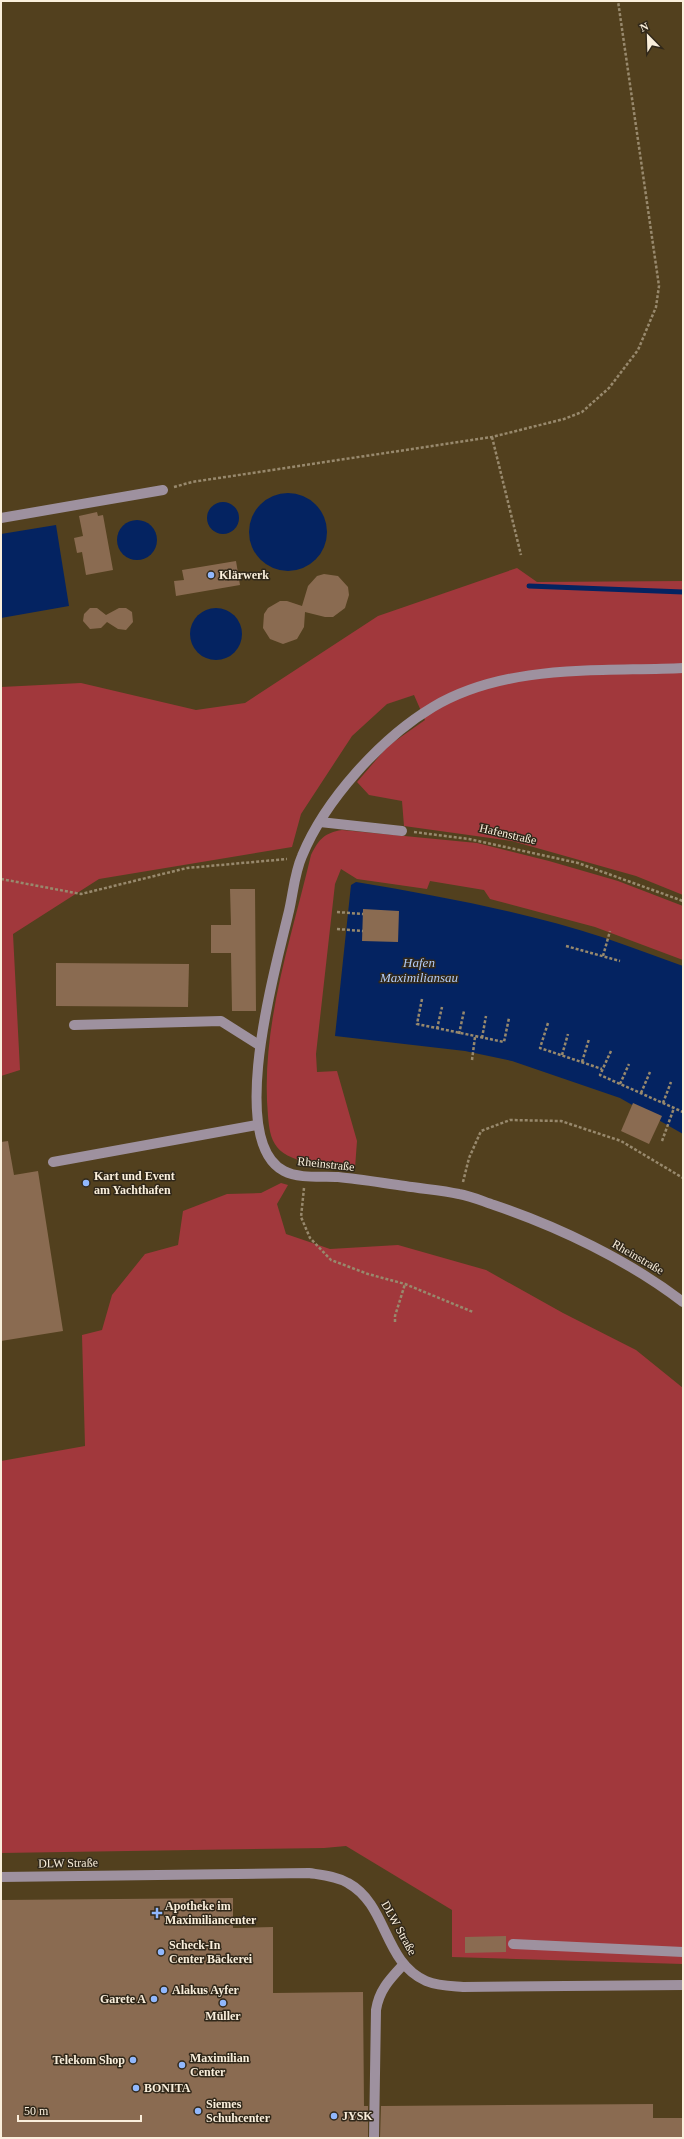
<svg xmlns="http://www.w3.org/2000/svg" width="684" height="2139" font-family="Georgia,serif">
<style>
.green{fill:#a1383c}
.water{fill:#042361}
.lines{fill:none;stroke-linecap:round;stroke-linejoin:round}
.stream{stroke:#042361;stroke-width:5}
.building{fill:#8a6b51}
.path{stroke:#98896d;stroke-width:2.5;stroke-dasharray:3 2;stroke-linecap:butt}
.minor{stroke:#9e919f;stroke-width:10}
.poi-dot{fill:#91b8fd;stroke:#31281a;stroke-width:1.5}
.labels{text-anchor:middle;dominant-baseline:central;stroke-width:3;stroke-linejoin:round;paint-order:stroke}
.poi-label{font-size:12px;font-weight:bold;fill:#faefdc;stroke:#31281a;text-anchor:start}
.street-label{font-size:12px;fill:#faefdc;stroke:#31281a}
.water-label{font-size:13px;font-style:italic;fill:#b2ccf9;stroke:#31281a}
</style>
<rect width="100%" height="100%" fill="#52401e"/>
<g class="green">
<polygon points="517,568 537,582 683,581 683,895 636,876 512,841 404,826 402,801 369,795 357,782 388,746 425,720 414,695 387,704 352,736 301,814 292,847 99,879 13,934 20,1070 1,1076 1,687 81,683 196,710 245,703 378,616"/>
<path d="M342,830l135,13 72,18 69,20 65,25v54l-88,-33 -105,-28 -6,-9 -54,-9 -3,8 -70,-10 -16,-10 -6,15 -19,170 1,18 20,-1 20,70 -2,27c-22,-2 -64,-3 -78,-21 -7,-9 -8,-20 -9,-31 -8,-88 23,-176 43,-261 8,-16 13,-22 31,-25z"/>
<polygon points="281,1183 288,1185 277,1204 286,1234 330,1249 398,1245 486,1270 563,1313 636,1350 683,1388 683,1964 452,1957 452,1910 346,1846 324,1848 1,1853 1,1461 85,1446 82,1335 102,1330 112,1295 145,1254 178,1245 183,1211 227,1194 261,1193"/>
</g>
<g class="water">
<circle cx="288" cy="532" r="39"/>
<circle cx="223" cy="518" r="16"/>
<circle cx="137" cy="540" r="20"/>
<polygon points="56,525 69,606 1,618 1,534"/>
<circle cx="216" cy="634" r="26"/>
<path d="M356,882c84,14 169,30 249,56 27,9 52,19 78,28v168l-63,-36 -108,-37 -47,-10 -130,-15 16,-151z"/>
</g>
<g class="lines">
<polyline class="stream" points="529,586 683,592"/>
</g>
<g class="building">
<polygon points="97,512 98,516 103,515 113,570 86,575 82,552 77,553 74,538 83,536 79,516"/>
<polygon points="236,561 240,585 176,596 174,581 184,580 182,570"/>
<polygon points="324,574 338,576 348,587 349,595 345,608 333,617 325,617 305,612 304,627 297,639 283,644 270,639 263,628 264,614 268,608 280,601 287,601 302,606 308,586 317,576"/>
<polygon points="90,608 97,608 106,615 119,608 126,608 132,612 133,622 126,630 118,629 107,622 101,628 90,629 83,621 84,614"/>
<polygon points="230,889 255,889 256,1011 232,1011 231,953 211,953 211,925 231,925"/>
<polygon points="363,909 399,911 398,942 362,941"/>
<polygon points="56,963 189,964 188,1007 56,1006"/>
<polygon points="633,1103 662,1116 649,1144 621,1131"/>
<polygon points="8,1141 14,1175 38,1171 63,1331 1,1341 1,1142"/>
<polygon points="233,1898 233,1928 273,1927 273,1993 363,1992 364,2106 368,2106 368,2138 1,2138 1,1900"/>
<polygon points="506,1936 506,1952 465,1953 465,1937"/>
<polygon points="653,2104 653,2118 683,2118 683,2138 380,2138 381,2106"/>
</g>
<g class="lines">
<g class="path">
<polyline points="492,437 521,555"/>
<polyline points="174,487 192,482 492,437 564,419 582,412 609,388 638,350 656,307 659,286 618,1"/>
<polyline points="414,832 469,839 578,863 683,901"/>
<polyline points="1,879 81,894 187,868 287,859"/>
<polyline points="337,912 363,914"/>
<polyline points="337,929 363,931"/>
<polyline points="566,946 620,961"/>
<polyline points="603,956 610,931"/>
<polyline points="422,999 417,1024 504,1042 509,1018"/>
<polyline points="548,1023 540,1048 602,1069"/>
<polyline points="437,1029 442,1007"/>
<polyline points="459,1034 464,1011"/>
<polyline points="482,1038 486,1016"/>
<polyline points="611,1051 600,1075 683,1112"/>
<polyline points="562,1055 568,1034"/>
<polyline points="472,1060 475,1037"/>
<polyline points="582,1062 589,1039"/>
<polyline points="620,1084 629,1064"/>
<polyline points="641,1093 650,1072"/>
<polyline points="663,1103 671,1082"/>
<polyline points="662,1141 674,1108"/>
<polyline points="463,1182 469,1158 481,1131 510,1120 561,1121 621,1141 683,1178"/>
<polyline points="304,1188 301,1217 310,1238 331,1260 368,1274 405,1284 473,1312"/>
<polyline points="395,1322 395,1316 405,1284"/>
</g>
<g class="minor">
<polyline points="1,518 163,490"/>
<path d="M683,668c-83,4 -176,-5 -250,39 -52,31 -108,93 -131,149 -8,18 -9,40 -14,59 -12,51 -62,226 -4,256 15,8 38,5 54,6 22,2 45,6 67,9 18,3 36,4 54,8 12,2 23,7 35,11 65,22 134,55 189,97"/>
<polyline points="320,822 402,831"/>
<polyline points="74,1025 221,1021 259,1045"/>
<polyline points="53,1162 257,1125"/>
<path d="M1,1877l308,-4c13,2 27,3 39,10 40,22 35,79 78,98 12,5 25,5 37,6l220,-2"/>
<polyline points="513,1944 683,1952"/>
<path d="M374,2138l2,-128c3,-20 14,-31 27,-45"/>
</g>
</g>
<g class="poi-dot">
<circle cx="211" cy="575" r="4"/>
<circle cx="86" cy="1183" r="4"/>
<path d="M155 1907h4v4h4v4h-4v4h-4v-4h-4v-4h4z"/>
<circle cx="161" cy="1952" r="4"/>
<circle cx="164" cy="1990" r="4"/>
<circle cx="154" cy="1999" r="4"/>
<circle cx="223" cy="2003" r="4"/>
<circle cx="133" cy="2060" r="4"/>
<circle cx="182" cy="2065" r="4"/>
<circle cx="136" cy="2088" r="4"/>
<circle cx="198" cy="2111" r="4"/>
<circle cx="334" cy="2116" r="4"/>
</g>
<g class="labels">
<g class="poi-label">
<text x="219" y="575">Klärwerk</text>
<text x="94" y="1176">Kart und Event<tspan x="94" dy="14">am Yachthafen</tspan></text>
<text x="165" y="1906">Apotheke im<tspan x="165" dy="14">Maximiliancenter</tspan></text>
<text x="169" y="1945">Scheck-In<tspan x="169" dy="14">Center Bäckerei</tspan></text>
<text x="172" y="1990">Alakus Ayfer</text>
<text x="146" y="1999" text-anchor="end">Garete A</text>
<text x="223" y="2016" text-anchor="middle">Müller</text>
<text x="190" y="2058">Maximilian<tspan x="190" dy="14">Center</tspan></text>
<text x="125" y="2060" text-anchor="end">Telekom Shop</text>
<text x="144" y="2088">BONITA</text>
<text x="206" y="2104">Siemes<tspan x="206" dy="14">Schuhcenter</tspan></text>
<text x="342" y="2116">JYSK</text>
</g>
<g class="street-label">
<text transform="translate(508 834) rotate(13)">Hafenstraße</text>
<text transform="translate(326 1164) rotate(6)">Rheinstraße</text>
<text transform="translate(638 1257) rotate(30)">Rheinstraße</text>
<text transform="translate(68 1863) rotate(-1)">DLW Straße</text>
<text transform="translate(399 1928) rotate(61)">DLW Straße</text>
</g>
<g class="water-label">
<text x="419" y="962">Hafen<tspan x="419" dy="15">Maximiliansau</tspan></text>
</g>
</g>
<rect width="684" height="2139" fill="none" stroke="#faefdc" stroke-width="4"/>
<g transform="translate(648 36) rotate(337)" stroke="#31281a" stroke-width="3" paint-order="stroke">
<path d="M0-3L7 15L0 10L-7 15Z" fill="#faefdc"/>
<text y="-6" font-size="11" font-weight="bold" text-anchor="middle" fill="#faefdc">N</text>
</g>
<path d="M18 2115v6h123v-6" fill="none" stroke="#faefdc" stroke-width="2"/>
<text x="24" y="2115" font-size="12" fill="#faefdc" stroke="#31281a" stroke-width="3" paint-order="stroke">50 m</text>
</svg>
